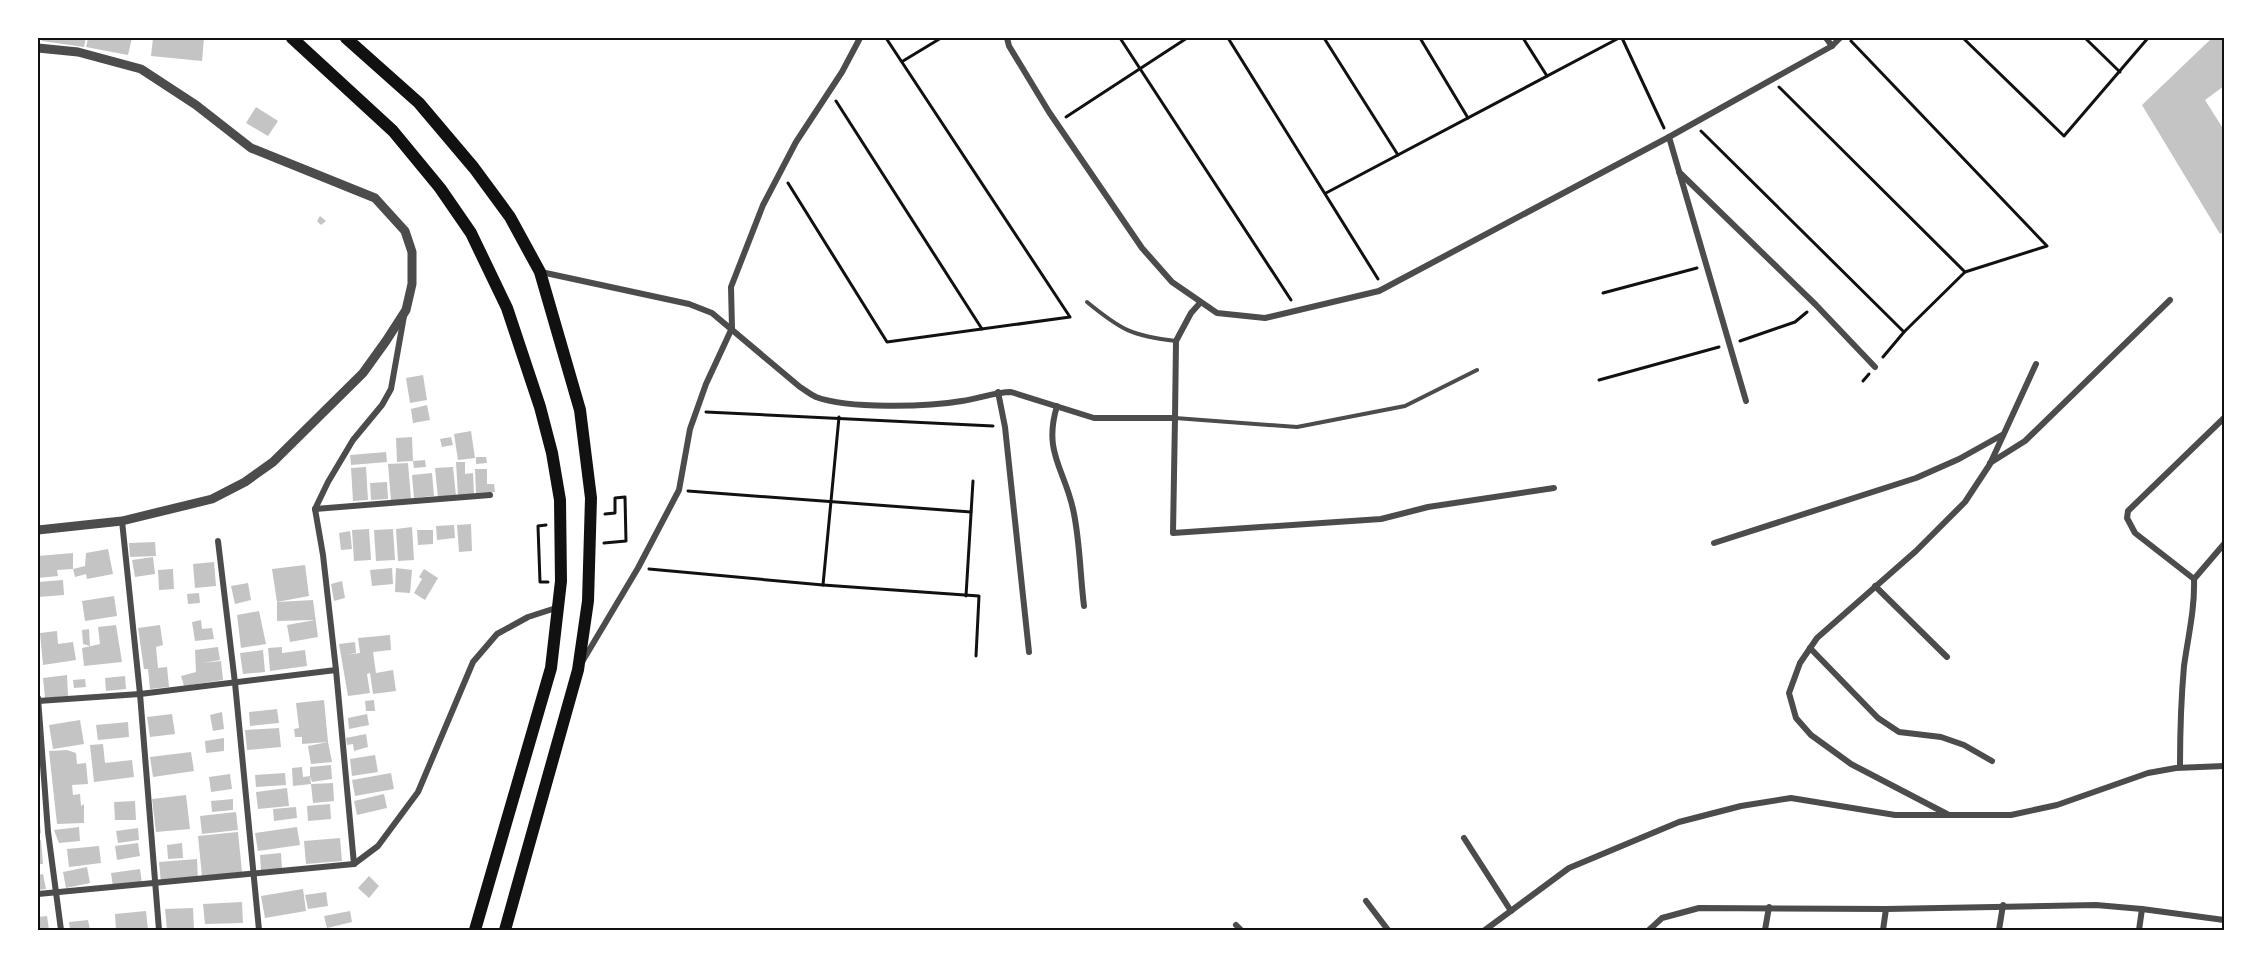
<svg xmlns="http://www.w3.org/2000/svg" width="2262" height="968" font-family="Jost,sans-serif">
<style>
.building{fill:#c4c4c4}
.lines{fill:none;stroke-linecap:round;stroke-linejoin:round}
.path{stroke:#111;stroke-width:3}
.service{stroke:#4c4c4c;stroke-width:4}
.minor{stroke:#4c4c4c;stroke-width:6}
.tertiary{stroke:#4c4c4c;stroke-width:9}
.trunk{stroke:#111;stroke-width:12}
.neatline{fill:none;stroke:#111;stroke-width:2}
</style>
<rect width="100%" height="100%" fill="#fff"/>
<g class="building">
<polygon points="42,38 86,38 84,47 42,41"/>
<polygon points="88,38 132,38 128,55 86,47"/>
<polygon points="153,38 204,38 202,61 151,56"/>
<polygon points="2212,38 2224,38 2224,86 2205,100 2224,130 2224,231 2220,234 2142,105"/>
<polygon points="256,107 278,121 268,136 246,123"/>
<polygon points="320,216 326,221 321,225 317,221"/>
<polygon points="423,375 427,400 410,403 406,378"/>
<polygon points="427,405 430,420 413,423 411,409"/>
<polygon points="471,431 475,458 458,460 454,434"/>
<polygon points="412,437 413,461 397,462 396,438"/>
<polygon points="451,437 453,445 442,447 440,439"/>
<polygon points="386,452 387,462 351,465 350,455"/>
<polygon points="476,457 486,457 487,463 476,464"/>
<polygon points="425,460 426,467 414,468 413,461"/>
<polygon points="456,462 465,462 465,474 473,473 474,495 458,496"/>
<polygon points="408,463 411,499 391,501 388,464"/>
<polygon points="366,467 368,500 353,501 351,468"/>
<polygon points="453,467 456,496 438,498 435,468"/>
<polygon points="475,469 487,469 487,484 494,484 495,492 476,493"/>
<polygon points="432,473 434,496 414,498 412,475"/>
<polygon points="387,482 388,499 371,500 370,483"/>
<polygon points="471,524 472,551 459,552 457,525"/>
<polygon points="454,525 455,538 437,540 436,526"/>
<polygon points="412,527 414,560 398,561 396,529"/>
<polygon points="369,529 371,560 354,561 352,530"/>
<polygon points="393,529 395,560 376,561 374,530"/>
<polygon points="417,530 433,530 433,544 418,545"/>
<polygon points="350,531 352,549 341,550 339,533"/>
<polygon points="155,542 156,556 130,557 129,543"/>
<polygon points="108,549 113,574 87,579 86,574 75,577 73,569 85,566 86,553"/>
<polygon points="73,553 73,569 57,570 58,576 38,578 38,556"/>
<polygon points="153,557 155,574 135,577 132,560"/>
<polygon points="214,562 216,586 195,588 193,564"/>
<polygon points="305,565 309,596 277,602 272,569"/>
<polygon points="392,568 393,584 372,586 370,570"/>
<polygon points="396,568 412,570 410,593 395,592"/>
<polygon points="173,569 174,589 159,590 158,570"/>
<polygon points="424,569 438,578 425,600 414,593 422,579 419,577"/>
<polygon points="63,580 64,595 38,597 38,582"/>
<polygon points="342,581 345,598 334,601 331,584"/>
<polygon points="248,583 251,600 235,604 231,586"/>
<polygon points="199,593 200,603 188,604 187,594"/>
<polygon points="114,596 117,616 85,621 82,601"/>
<polygon points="313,600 318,637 290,642 287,625 315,620 277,621 277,602"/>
<polygon points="259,611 266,644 241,648 237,615"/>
<polygon points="201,620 202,629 212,628 214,639 195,641 192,622"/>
<polygon points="116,625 122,662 84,666 82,648 100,644 98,627"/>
<polygon points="160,625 163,645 156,647 158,668 167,667 169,687 150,689 148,669 144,669 138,628"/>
<polygon points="89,629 90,646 83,644 82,630"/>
<polygon points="57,631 58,644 73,642 76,660 43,665 40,633"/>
<polygon points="390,635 391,650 373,652 376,673 393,670 396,691 373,694 370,673 367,674 370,693 348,696 339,644 355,642 356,653 346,655 360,653 358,638"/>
<polygon points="218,647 220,660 203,663 221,661 223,680 184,686 181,676 196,672 195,650"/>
<polygon points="282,647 282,653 305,650 307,666 270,671 268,648"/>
<polygon points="263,650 265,672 243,674 240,653"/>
<polygon points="67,675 68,696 45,698 43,678"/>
<polygon points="125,676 126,689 106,691 105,678"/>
<polygon points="85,679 86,687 74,688 73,680"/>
<polygon points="324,700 328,742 302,744 302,737 295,737 294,729 299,728 296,703"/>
<polygon points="374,700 375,711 366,711 365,701"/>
<polygon points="277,709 279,723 250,726 249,712"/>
<polygon points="222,712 224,729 213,731 210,715"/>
<polygon points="172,714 175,734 150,737 147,717"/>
<polygon points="367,714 369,725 349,729 348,718"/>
<polygon points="80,720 84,744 53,749 49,725"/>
<polygon points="128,722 129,737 98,740 96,725"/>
<polygon points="279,728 281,747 247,750 245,730"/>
<polygon points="366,734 368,747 354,751 353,744 347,745 346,738"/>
<polygon points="224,738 224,751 206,753 205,741"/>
<polygon points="328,742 332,762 311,764 308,746"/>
<polygon points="103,744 105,763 132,760 134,777 94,782 90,745"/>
<polygon points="67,750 76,753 77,764 86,763 88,784 72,785 73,795 80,794 81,806 84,804 84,823 57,824 49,751"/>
<polygon points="191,752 194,771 153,777 150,757"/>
<polygon points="375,755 378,772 352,776 350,759"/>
<polygon points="331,765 332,779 312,782 310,776 311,784 293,786 292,768 302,767 303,777 310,776 310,767"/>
<polygon points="285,773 286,785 256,787 255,775"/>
<polygon points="391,773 394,789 355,796 352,780"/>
<polygon points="230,774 232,789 211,792 209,777"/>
<polygon points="333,783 334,801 313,803 311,784"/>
<polygon points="287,788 289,806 258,809 256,792"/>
<polygon points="384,794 387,808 357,815 354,801"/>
<polygon points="186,795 190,829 156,832 152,799"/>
<polygon points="233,799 233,810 212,812 211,801"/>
<polygon points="135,801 136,820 115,820 114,802"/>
<polygon points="330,804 331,819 308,821 307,806"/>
<polygon points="296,807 297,818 274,821 273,809"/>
<polygon points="236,812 238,830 202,834 200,816"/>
<polygon points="39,815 41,833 38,834 38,816"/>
<polygon points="79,827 80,841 59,843 54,830"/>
<polygon points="297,827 300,845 258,851 255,833"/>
<polygon points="138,828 139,840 118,843 116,831"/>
<polygon points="238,832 242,872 202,876 198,836"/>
<polygon points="340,838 342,861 306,864 304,841"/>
<polygon points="38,840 41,840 43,864 38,864"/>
<polygon points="138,843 140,856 117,860 115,846"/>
<polygon points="182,843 183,858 168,859 167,845"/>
<polygon points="99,846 101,863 69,867 67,849"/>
<polygon points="281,853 282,869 261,870 260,855"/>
<polygon points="197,859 198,880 161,883 159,862"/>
<polygon points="87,867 90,883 66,888 63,872"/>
<polygon points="140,869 142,883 113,887 111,873"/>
<polygon points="43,874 46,889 38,890 38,875"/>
<polygon points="369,876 379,886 369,898 358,888"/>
<polygon points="303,889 306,911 265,918 261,896"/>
<polygon points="326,892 328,906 308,909 305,895"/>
<polygon points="242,902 243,923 205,924 203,904"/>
<polygon points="193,908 194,930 167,930 165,909"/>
<polygon points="146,911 148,930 116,930 115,914"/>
<polygon points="350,911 352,922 327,928 324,916"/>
<polygon points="47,916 49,930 38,930 38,917"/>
<polygon points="88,920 90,930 70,930 69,922"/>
</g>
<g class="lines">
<g class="path">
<polyline points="1120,38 1291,300"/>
<polyline points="1228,38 1378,279"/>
<polyline points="1324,38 1398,155"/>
<polyline points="1420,38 1468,118"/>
<polyline points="1523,38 1547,76"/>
<polyline points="1622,38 1664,128"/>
<polyline points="1963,38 2064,136 2148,38"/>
<polyline points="2085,38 2120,72"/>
<polyline points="1851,41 2047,246 1965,272 1904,332 1883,357"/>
<polyline points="903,61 941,38"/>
<polyline points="1779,87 1965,272"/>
<polyline points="836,101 982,329"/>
<polyline points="1066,117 1187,38"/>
<polyline points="1701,131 1904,332"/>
<polyline points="788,183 887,342 1070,317 886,38"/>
<polyline points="1326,193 1619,38"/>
<polyline points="1603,293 1697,268"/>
<polyline points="1740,341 1795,322 1807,312"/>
<polyline points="1599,380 1719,347"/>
<polyline points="1863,381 1869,374"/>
<polyline points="706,412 993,426"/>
<polyline points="688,491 971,512"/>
<polyline points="546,525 538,526 540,582 548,582"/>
<polyline points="604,543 626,541 625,497 615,498 615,513 605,514"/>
<polyline points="649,569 823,585 979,596 976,656"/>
<polyline points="823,585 839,417"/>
<polyline points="966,596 973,481"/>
</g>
<g class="service">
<path d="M1087,302c34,28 45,34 89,39"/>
<polyline points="1175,418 1297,427 1405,406 1477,370"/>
</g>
<g class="minor">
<polyline points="1007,38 1009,46 1049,112 1142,248 1172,282 1217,313 1265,318 1379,291 1669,137 1832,46 1840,38"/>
<polyline points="1826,38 1832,46"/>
<polyline points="1669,137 1746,401"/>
<polyline points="1679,172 1816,305 1875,367"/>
<path d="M541,272l148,32 23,9 88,74c5,3 10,7 16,10 32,12 111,10 146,4 17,-2 32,-9 49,-9l83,26h81l1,-77 15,-28 9,-10"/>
<polyline points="998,392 1005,427 1029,652"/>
<path d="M1057,406c-14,46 7,62 16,103 7,31 7,65 11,97"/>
<polyline points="1175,418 1173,533 1381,519 1428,507 1554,488"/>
<polyline points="2224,418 2128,511 2127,518 2135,533 2194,579 2224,544"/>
<polyline points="1990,463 2025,441 2170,300"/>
<polyline points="315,509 490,495"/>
<polyline points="122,521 140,694 159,930"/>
<polyline points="218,541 235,683 259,930"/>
<polyline points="1714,543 1916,478 1959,459 2002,435"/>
<polyline points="1875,586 1947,657"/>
<polyline points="1810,648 1878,718 1899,732 1941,737 1964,745 1992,761"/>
<polyline points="582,662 638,568 679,490 690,429 706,384 732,328 731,287 763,205 796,142 842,72 860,38"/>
<polyline points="38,698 48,832 61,930"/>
<polyline points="38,701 140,694 336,670"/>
<path d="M2180,767c0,-34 1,-67 4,-101 4,-29 11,-57 10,-87"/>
<polyline points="1947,814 1851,764 1811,735 1796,718 1789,693 1800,663 1817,638 1916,551 1965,502 1990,464 2036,364"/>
<polyline points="1464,838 1511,911"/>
<polyline points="354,864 336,670 323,555 315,509 328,482 353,440 382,405 391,389 404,316"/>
<polyline points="38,894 354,864 378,846 418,792 473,662 497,634 528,617 559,607"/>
<polyline points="1366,901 1388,930"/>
<polyline points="1236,925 1241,930"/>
<polyline points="1485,930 1569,868 1679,822 1741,806 1791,798 1895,815 2011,815 2057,805 2148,773 2176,768 2224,766"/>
<polyline points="1649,930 1662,918 1699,908 1886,909 2096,905 2142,909 2224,920"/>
<polyline points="1765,930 1769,907"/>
<polyline points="1883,930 1886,909"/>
<polyline points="1999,930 2003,905"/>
<polyline points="2139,930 2142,909"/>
</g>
<polyline class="tertiary" points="38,48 78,52 141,69 196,105 251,148 375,198 405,231 412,252 412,284 406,310 386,341 363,373 273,462 245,482 212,499 122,521 38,530"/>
<g class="trunk">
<polyline points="292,38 393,131 440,188 471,233 507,308 540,407 552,453 560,500 561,581 551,668 475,930"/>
<polyline points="346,38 419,103 474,168 510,217 540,272 580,410 591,498 588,601 578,670 505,930"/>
</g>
</g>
<rect width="2262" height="968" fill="none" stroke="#ffffff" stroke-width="78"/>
<rect x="39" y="39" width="2184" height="890" class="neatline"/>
</svg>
